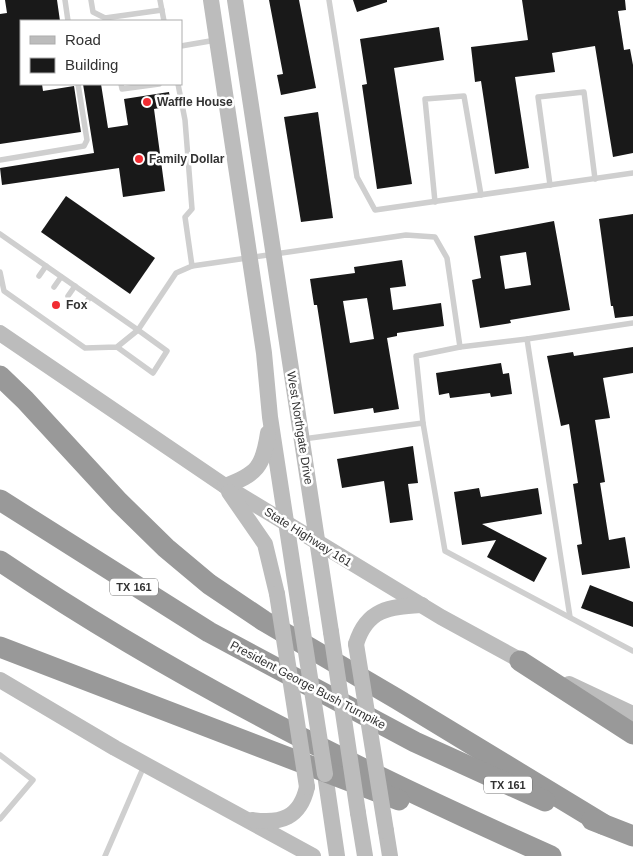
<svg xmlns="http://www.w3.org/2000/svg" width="633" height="856" font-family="Arial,sans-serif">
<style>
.building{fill:#191919;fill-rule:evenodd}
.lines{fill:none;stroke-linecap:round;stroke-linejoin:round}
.lane{stroke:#cfcfcf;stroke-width:5.5}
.secondary{stroke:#bcbcbc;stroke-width:16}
.highway{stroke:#999;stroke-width:21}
.secondary-bridge{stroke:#bcbcbc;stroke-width:16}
.poi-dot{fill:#f12c32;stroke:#fff;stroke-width:2}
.labels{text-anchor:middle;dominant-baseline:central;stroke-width:5;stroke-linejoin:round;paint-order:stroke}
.shield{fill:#fff;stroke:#707070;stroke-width:1}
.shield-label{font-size:11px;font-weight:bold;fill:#323232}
.poi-label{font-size:12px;font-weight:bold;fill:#323232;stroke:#fff;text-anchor:start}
.street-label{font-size:12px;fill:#323232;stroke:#fff}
</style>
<rect width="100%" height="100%" fill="#fff"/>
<g class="building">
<polygon points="5,0 57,0 60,21 21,21 21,84 42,84 43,91 74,86 81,132 0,144 0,14 7,13"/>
<polygon points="269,0 299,0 316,88 281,95 277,75 283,74"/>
<polygon points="353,0 387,0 387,2 357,12"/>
<polygon points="522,0 625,0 626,10 618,11 624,50 630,49 633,65 633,153 613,157 595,46 552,53 555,72 515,77 529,168 495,174 481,81 475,82 471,47 528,40"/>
<polygon points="439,27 444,60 394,68 412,184 377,189 362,85 367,84 360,39"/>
<polygon points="83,84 101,84 108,128 128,125 124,99 169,92 171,106 154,109 165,191 123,197 119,168 2,185 0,168 94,153"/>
<polygon points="318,112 333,218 301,222 284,117"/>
<polygon points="66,196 155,258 130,294 41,232"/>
<polygon points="633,214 633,316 615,318 613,306 611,306 599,219"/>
<path d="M554,221l16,89 -60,10 1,3 -31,5 -8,-48 9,-2 -7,-42zM526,252l5,33 -26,4 -5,-33z"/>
<path d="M402,260l4,26 -16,2 3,22 48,-7 3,23 -47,7v3l-10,2 12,71 -25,4 -1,-5 -39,6 -17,-109h-3l-4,-26 45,-6 -1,-6zM367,298l7,41 -24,4 -7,-42z"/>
<polygon points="633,347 633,373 603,378 610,418 595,420 605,482 600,483 609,540 625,537 630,568 582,575 577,545 582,544 573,484 578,483 569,424 561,426 547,356 573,352 574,356"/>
<polygon points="501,363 503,374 509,373 512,394 491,397 490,393 450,398 449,393 439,395 436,373"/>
<polygon points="413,446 418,483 408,484 413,520 390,523 384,481 342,488 337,459"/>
<polygon points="479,488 481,497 538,488 542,514 482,524 547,558 534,582 487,557 496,540 462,545 454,492"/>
<polygon points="590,585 633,602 633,627 581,608"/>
</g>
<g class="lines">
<g class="lane">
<polyline points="65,0 68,21"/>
<polyline points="91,0 93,12 105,18 162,10"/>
<polyline points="160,0 164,21"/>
<polyline points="329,0 357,177 375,210 633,173"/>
<polyline points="181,46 216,40"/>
<polyline points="121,84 122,89 159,84"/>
<polyline points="178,84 185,120 192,209 185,217 192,266 406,235 435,237 447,258 460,347 527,339 633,323"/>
<polyline points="0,160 84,146 87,140 78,84"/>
<polyline points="550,185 538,97 584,92 595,179"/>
<polyline points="435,202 425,99 464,96 481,195"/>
<polyline points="0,234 138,330 176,273 192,266"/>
<polyline points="0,272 4,291 85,348 117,347 153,373 167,351 138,330 117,347"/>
<polyline points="39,276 46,266"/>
<polyline points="54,287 61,277"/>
<polyline points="68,296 75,286"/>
<polyline points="83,307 90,297"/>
<polyline points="527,339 570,617"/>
<polyline points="423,423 416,356 460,347"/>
<polyline points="303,439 423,423 445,551 633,651"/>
<polyline points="0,755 33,780 0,819"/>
<polyline points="105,856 144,766"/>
</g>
<g class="secondary">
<polyline points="211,0 264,353 270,417 301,620"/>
<polyline points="235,0 331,632"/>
<polyline points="0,333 225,486 441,617 529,665"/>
<path d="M225,486c32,-12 38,-19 43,-53"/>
<polyline points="229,492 265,544 277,594"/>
<path d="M356,644c11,-36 34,-37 66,-39"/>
<polyline points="0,680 115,748 313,856"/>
<polyline points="569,684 633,714"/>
<polyline points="325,774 337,856"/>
<polyline points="358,813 365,856"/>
<path d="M252,820c29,4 48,-2 55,-33"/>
<polyline points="386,831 390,856"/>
</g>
<g class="highway">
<polyline points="0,376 25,400 119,502 166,548 209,584 264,621 397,699 603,824"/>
<polyline points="0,500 209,632 415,742 545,801"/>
<path d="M0,561c175,118 359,210 551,295"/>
<polyline points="0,647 399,800"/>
<polyline points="520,661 633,734"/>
<polyline points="592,820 633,836"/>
</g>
<g class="secondary-bridge">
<polyline points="277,594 307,787"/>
<polyline points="301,620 325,774"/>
<polyline points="331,632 358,813"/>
<polyline points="356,644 386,831"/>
</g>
</g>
<g class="poi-dot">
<circle cx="147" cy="102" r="5"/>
<circle cx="139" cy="159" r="5"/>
<circle cx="56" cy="305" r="5"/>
</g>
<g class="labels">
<g class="shield">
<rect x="110" y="578.5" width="48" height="17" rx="4"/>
<rect x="484" y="776.5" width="48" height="17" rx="4"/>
</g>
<g class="shield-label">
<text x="134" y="587">TX 161</text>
<text x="508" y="785">TX 161</text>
</g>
<g class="poi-label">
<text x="157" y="102">Waffle House</text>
<text x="149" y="159">Family Dollar</text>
<text x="66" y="305">Fox</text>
</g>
<g class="street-label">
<text transform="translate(300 428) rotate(81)">West Northgate Drive</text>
<text transform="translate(308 537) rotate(32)">State Highway 161</text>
<text transform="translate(308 685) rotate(28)">President George Bush Turnpike</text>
</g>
</g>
<rect x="20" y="20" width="162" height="65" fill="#ffffff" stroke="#adadad"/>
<rect x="30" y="36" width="25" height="8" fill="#bcbcbc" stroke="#adadad"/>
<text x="65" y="45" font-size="15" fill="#323232">Road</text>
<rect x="30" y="58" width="25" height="15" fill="#191919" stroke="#adadad"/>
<text x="65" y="70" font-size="15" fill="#323232">Building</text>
</svg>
